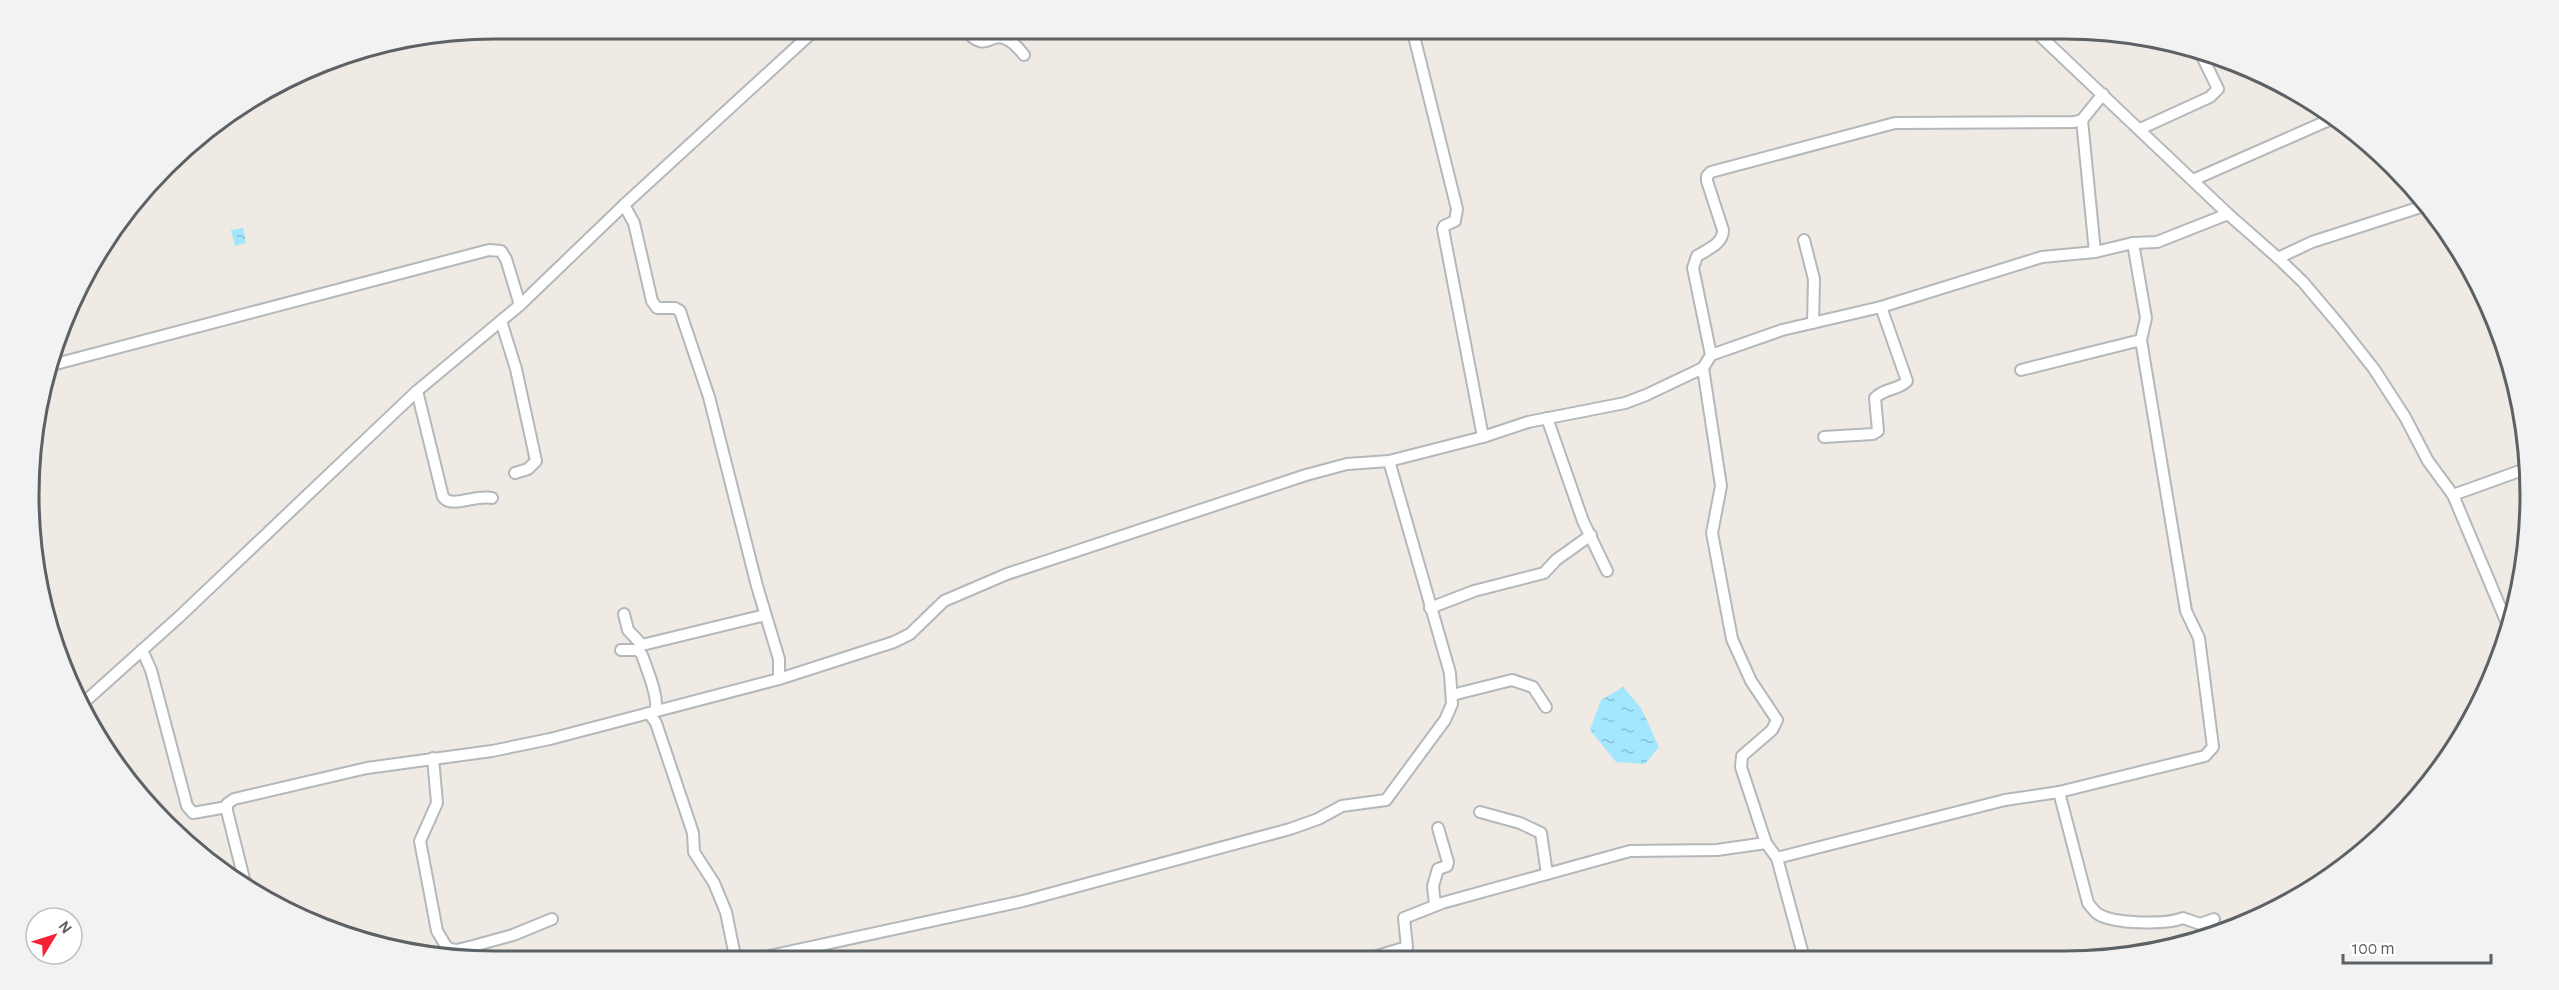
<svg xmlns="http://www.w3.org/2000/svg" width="2559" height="990" font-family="'Alegreya Sans',sans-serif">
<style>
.water{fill:url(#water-ripples)}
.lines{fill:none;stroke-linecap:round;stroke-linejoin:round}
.minor-casing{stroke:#b4b8bb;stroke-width:14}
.minor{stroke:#fff;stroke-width:10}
.rim{fill:none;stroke:#5b6165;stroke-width:3}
</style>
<defs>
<pattern id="water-ripples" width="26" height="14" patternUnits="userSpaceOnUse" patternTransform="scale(1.5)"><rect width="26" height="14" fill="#a3e7ff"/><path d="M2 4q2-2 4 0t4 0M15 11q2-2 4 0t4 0" fill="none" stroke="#88bfd2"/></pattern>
</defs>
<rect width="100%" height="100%" fill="#efeae3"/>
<g class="water">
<polygon points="243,228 246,243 235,246 231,230"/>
<polygon points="1623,687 1641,708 1659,747 1645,764 1616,762 1590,730 1601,700"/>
</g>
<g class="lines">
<defs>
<g id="minor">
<path d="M963,28c25,28 24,3 43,11 8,3 13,10 18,16"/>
<polyline points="1412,28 1457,209 1455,221 1444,226 1443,229 1483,437"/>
<polyline points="2032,28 2228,214 2278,258 2303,282 2341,327 2374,369 2405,417 2428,461 2453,495 2509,628"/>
<polyline points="2082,120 2095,252"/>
<polyline points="2140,129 2210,97 2218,89 2199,50"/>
<polyline points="2193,180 2336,117"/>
<polyline points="1804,240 1814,279 1813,323"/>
<polyline points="2278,258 2312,242 2427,205"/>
<polyline points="501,321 516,369 536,461 528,469 515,473"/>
<path d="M1711,355l-18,-87 4,-12c11,-7 26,-12 26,-26l-16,-49v-5l4,-4 184,-49 179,-1 8,-2 21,-26"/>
<polyline points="48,366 489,250 501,251 506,259 520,305"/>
<polyline points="1703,368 1721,486 1712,533 1732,639 1751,681 1777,720 1772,730 1742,756 1741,767 1766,843 1777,858"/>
<polyline points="2021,370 2141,340"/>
<path d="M417,391l26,106c9,12 32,-3 49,1"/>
<polyline points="1547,418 1583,521 1607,571"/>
<path d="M1824,437l49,-3 5,-3 -3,-33c9,-10 24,-8 32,-17l-26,-74"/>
<polyline points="2453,495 2528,468"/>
<polyline points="1430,608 1474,591 1544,573 1556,560 1591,535"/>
<polyline points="624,614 628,630 642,645 765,615"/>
<polyline points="142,650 151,670 187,806 193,813 227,807"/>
<path d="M621,650h17l4,5c4,12 18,44 13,56"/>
<polyline points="779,679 894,642 910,634 944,601 1007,574 1306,475 1347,464 1389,461 1483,437 1528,422 1625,403 1646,395 1703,368 1711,355 1782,330 1881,307 2042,257 2095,252 2133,243 2157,242 2228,214"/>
<polyline points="1452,695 1512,680 1533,687 1546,707"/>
<polyline points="81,705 179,617 417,391 520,305 624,205 817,28"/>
<polyline points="649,713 656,723 693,833 694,852 714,883 726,912 736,961"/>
<polyline points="433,758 437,803 420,841 437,931 446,946 450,949 457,950 473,946 513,935 552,919"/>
<path d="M2059,792l29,111c3,4 6,8 10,11 16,10 68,11 85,4l17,6 14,-5"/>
<polyline points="1480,812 1520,823 1541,833 1547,874"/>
<polyline points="246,887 227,811 227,804 234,799 367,768 492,751 550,739 779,679 779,659 757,586 709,397 680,311 675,308 657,308 652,301 634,223 624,205"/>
<polyline points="1435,905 1433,886 1438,869 1447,866 1448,862 1438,828"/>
<polyline points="1804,958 1777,858 2005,800 2059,792 2205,756 2213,747 2199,638 2186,611 2141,340 2146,318 2133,243"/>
<polyline points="1374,959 1377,956 1407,947 1404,918 1442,903 1630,851 1717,850 1766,843"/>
<polyline points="747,961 1023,901 1290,829 1318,819 1342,806 1386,800 1445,720 1452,704 1450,673 1389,461"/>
</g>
</defs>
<use href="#minor" class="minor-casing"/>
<use href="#minor" class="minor"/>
</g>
<path d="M0 0H2559V990H0ZM495 39H2064A456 456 0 0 1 2520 495V495A456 456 0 0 1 2064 951H495A456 456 0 0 1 39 495V495A456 456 0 0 1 495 39Z" fill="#f2f2f3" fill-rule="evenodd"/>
<path class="rim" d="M495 39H2064A456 456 0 0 1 2520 495V495A456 456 0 0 1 2064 951H495A456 456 0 0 1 39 495V495A456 456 0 0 1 495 39Z"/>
<g transform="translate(54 936) rotate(52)"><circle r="28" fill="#ffffff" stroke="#bdc0c1" stroke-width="1.5"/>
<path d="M0-4.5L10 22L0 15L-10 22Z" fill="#f72136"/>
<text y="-9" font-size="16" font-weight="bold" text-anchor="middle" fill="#5b6165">N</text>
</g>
<path d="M2343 954v9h148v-9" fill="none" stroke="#5b6165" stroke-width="3"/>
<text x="2352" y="954" font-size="18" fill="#5b6165" stroke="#ffffff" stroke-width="4.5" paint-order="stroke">100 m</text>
</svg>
